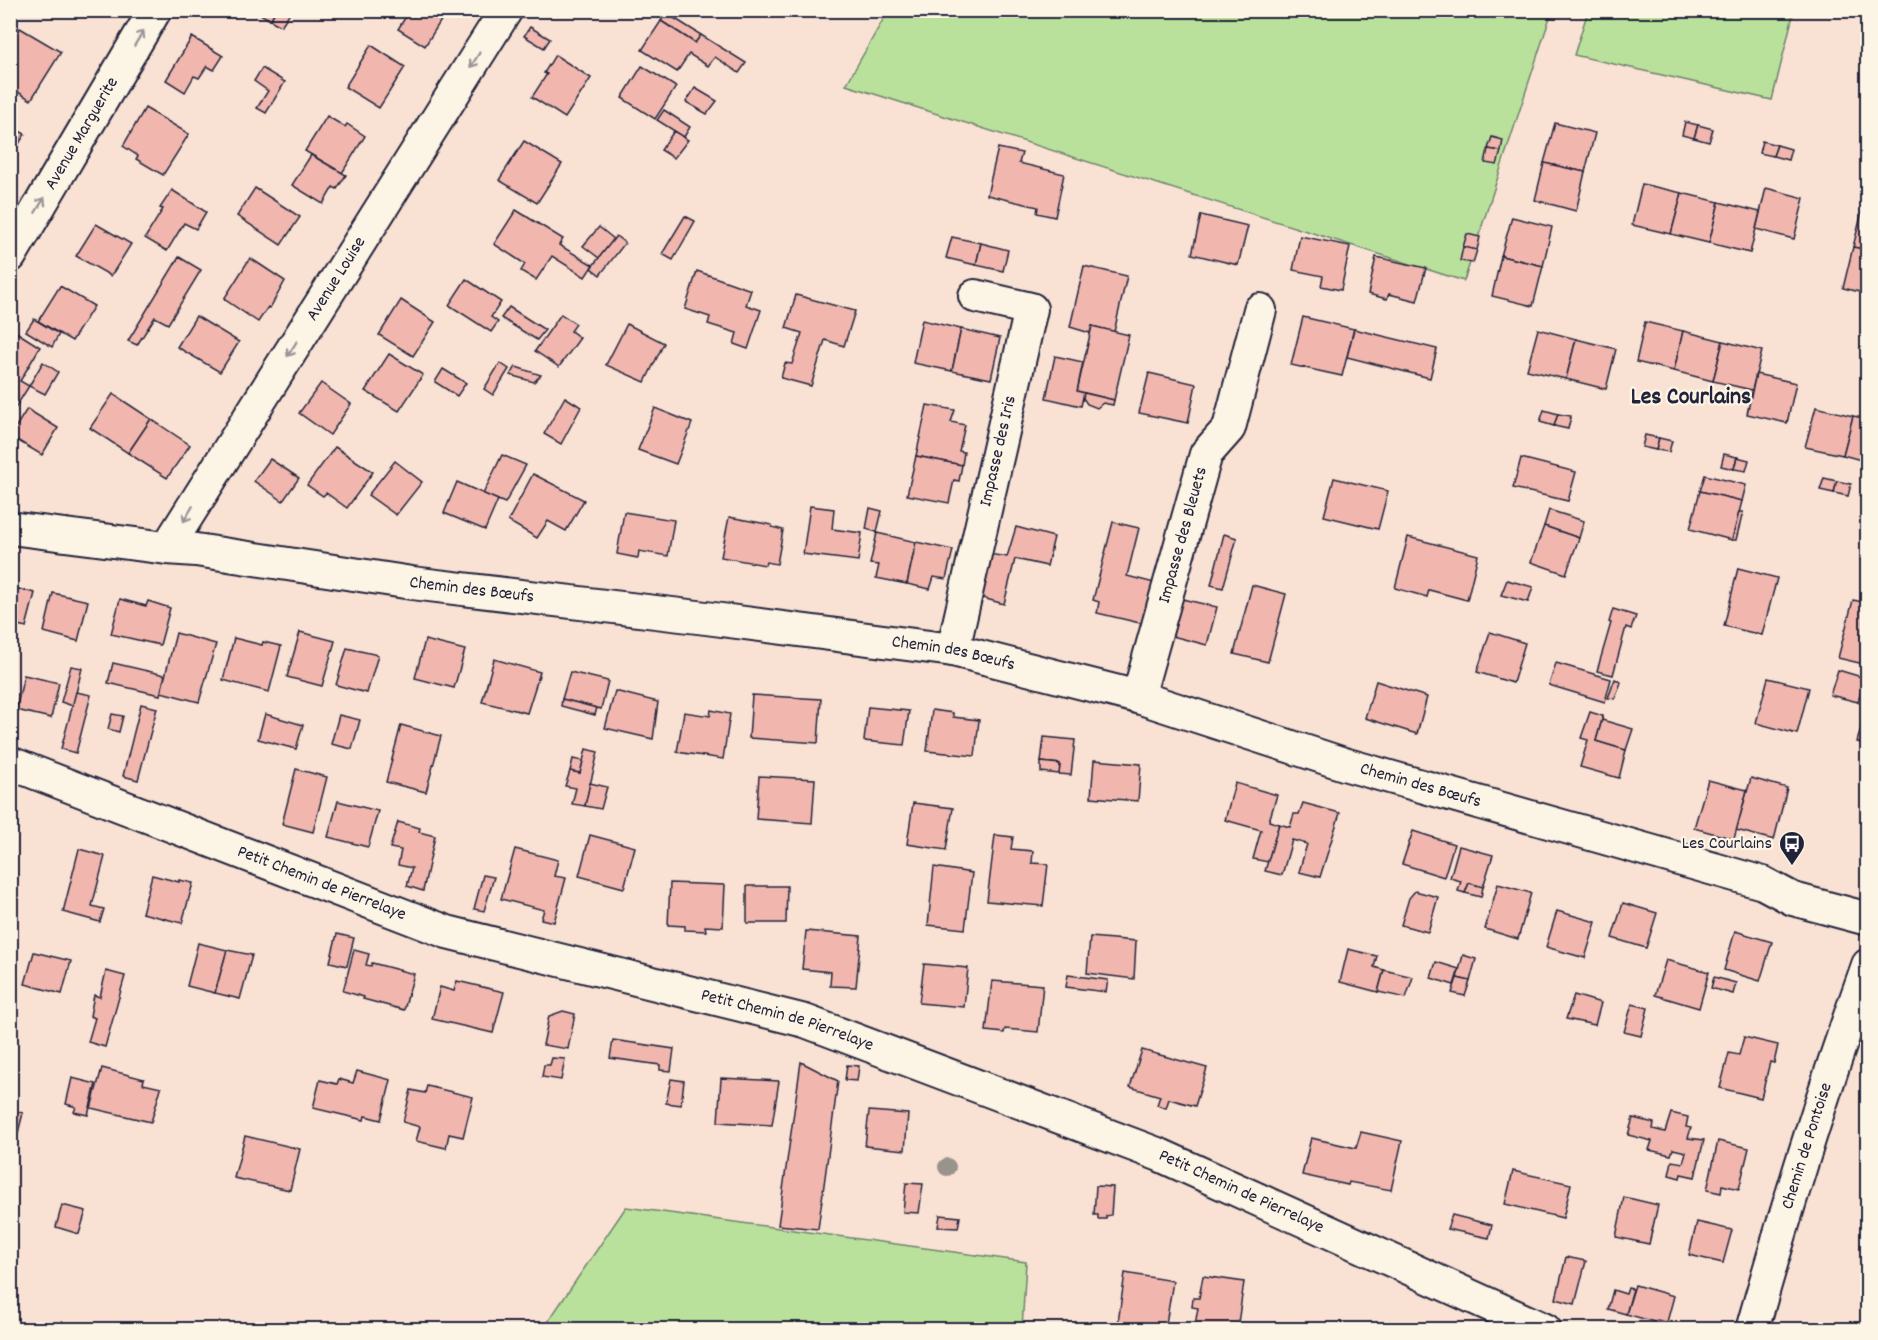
<svg xmlns="http://www.w3.org/2000/svg" width="1878" height="1340" font-family="Dekko,sans-serif">
<style>
.green{fill:#bae19c;stroke:#6e826c;stroke-width:1.5}
.building{fill:#f1b7ae;stroke:#22223b;stroke-width:1.5}
.lines{fill:none;stroke-linecap:round;stroke-linejoin:round}
.minor-casing{stroke:#22223b;stroke-width:36}
.minor{stroke:#fcf5e5;stroke-width:32}
.tree{fill:#98938d}
.oneway{stroke:#9a9698}
.labels{text-anchor:middle;dominant-baseline:central;stroke-width:4.5;stroke-linejoin:round;paint-order:stroke}
.street-label{font-size:18px;fill:#22223b;stroke:#fcf5e5}
.poi-label{font-size:18px;fill:#22223b;stroke:#fcf5e5;text-anchor:end}
.district-label{font-size:24px;font-weight:bold;fill:#22223b;stroke:#fcf5e5}
</style>
<rect width="100%" height="100%" fill="#f9e2d4"/>
<filter id="ink" filterUnits="userSpaceOnUse"><feTurbulence type="fractalNoise" baseFrequency=".0167" numOctaves="2"/><feDisplacementMap in="SourceGraphic" scale="12" xChannelSelector="R" yChannelSelector="G"/><feConvolveMatrix kernelMatrix="1 2 1 2 8 2 1 2 1" color-interpolation-filters="sRGB"/></filter>
<g filter="url(#ink)">
<g class="green">
<polygon points="888,11 1552,11 1464,281 846,85"/>
<polygon points="1588,11 1588,10 1794,11 1772,100 1574,55"/>
<polygon points="626,1207 1026,1262 1022,1329 543,1329"/>
</g>
<g class="building">
<polygon points="254,10 276,10 270,20"/>
<polygon points="276,10 291,11 281,26 270,20"/>
<polygon points="410,10 440,10 445,14 425,46 398,29"/>
<polygon points="666,13 701,35 695,43 661,21"/>
<polygon points="661,21 695,43 701,35 746,63 739,73 715,57 708,66 689,54 677,72 642,50"/>
<polygon points="530,27 550,39 544,48 524,36"/>
<polygon points="20,28 61,52 31,100 10,87 10,43"/>
<polygon points="192,37 223,56 214,70 207,66 199,78 194,76 185,92 166,80"/>
<polygon points="371,45 405,67 379,108 345,87"/>
<polygon points="555,55 591,78 565,118 532,97 547,74 544,73"/>
<polygon points="642,66 676,87 655,119 622,98"/>
<polygon points="262,68 285,82 266,113 257,108 268,91 254,81"/>
<polygon points="695,88 717,101 707,114 686,102"/>
<polygon points="145,108 189,134 163,175 136,159 138,156 123,146"/>
<polygon points="664,110 690,127 684,137 657,120"/>
<polygon points="327,116 345,127 347,124 365,136 342,173 305,151"/>
<polygon points="1685,122 1698,125 1694,138 1682,135"/>
<polygon points="1555,123 1595,133 1585,172 1544,163"/>
<polygon points="1698,125 1713,129 1709,142 1694,138"/>
<polygon points="10,126 25,134 17,147 10,143"/>
<polygon points="674,131 688,140 674,158 661,150"/>
<polygon points="1492,137 1503,140 1501,151 1488,149"/>
<polygon points="524,141 562,164 537,203 499,180"/>
<polygon points="1762,141 1777,145 1773,156 1759,153"/>
<polygon points="1777,145 1791,149 1788,160 1773,156"/>
<polygon points="998,148 1022,153 1019,163 1064,174 1055,217 1037,213 1038,207 987,195"/>
<polygon points="1488,149 1501,151 1497,165 1485,163"/>
<polygon points="311,155 346,175 337,189 333,187 323,204 292,185"/>
<polygon points="1544,163 1585,172 1576,211 1535,200"/>
<polygon points="1642,184 1682,193 1671,234 1632,225"/>
<polygon points="255,188 300,217 281,245 237,216"/>
<polygon points="1766,188 1804,198 1794,239 1756,229"/>
<polygon points="172,190 206,212 196,229 184,223 167,251 145,238 163,209 160,208"/>
<polygon points="1682,193 1719,202 1709,243 1671,234"/>
<polygon points="1719,202 1760,212 1750,253 1709,243"/>
<polygon points="1863,208 1868,209 1868,250 1853,247"/>
<polygon points="516,210 563,239 559,245 593,265 585,277 552,256 536,280 521,271 525,264 494,244"/>
<polygon points="1201,215 1248,226 1238,265 1192,254"/>
<polygon points="685,216 695,221 673,260 662,254"/>
<polygon points="1512,217 1552,227 1543,266 1501,256"/>
<polygon points="96,224 131,244 111,276 76,256"/>
<polygon points="599,227 614,239 599,258 583,246"/>
<polygon points="1467,234 1480,237 1477,250 1463,247"/>
<polygon points="616,236 625,243 600,275 591,268"/>
<polygon points="1300,236 1350,246 1341,290 1321,286 1323,276 1293,270"/>
<polygon points="952,237 981,243 976,265 946,258"/>
<polygon points="981,243 1008,250 1003,271 976,265"/>
<polygon points="1463,247 1477,250 1473,263 1460,261"/>
<polygon points="1853,247 1868,250 1868,294 1843,288"/>
<polygon points="1501,256 1543,266 1533,306 1492,296"/>
<polygon points="179,257 201,270 168,324 155,317 137,345 128,341"/>
<polygon points="1376,257 1426,268 1417,301 1389,294 1387,299 1368,294"/>
<polygon points="250,258 285,281 270,308 268,307 258,322 224,299"/>
<polygon points="1084,266 1127,276 1114,332 1092,326 1090,333 1070,327"/>
<polygon points="697,271 751,290 746,305 761,310 748,349 734,344 737,333 708,324 710,317 685,309"/>
<polygon points="466,279 501,302 491,317 498,322 491,332 449,305"/>
<polygon points="60,286 94,306 72,341 38,321"/>
<polygon points="796,295 855,311 844,346 825,340 811,386 781,378 785,363 792,364 802,333 786,328"/>
<polygon points="401,300 435,322 413,356 379,335"/>
<polygon points="509,307 545,330 537,340 501,318"/>
<polygon points="561,314 576,324 571,331 580,338 559,367 535,351"/>
<polygon points="196,316 239,342 220,372 177,347"/>
<polygon points="1303,317 1354,329 1342,376 1291,365"/>
<polygon points="34,319 59,334 52,347 26,331"/>
<polygon points="922,320 961,329 952,371 913,363"/>
<polygon points="1645,322 1683,331 1674,371 1636,362"/>
<polygon points="627,324 664,343 645,382 606,365"/>
<polygon points="1092,326 1129,335 1114,400 1077,391"/>
<polygon points="961,329 1000,338 991,379 952,371"/>
<polygon points="1354,329 1437,349 1430,378 1347,357"/>
<polygon points="1538,329 1576,339 1566,379 1527,370"/>
<polygon points="13,330 40,347 20,381 29,386 14,410 10,408 10,334"/>
<polygon points="1683,331 1723,341 1713,381 1674,371"/>
<polygon points="1576,339 1616,349 1606,389 1566,379"/>
<polygon points="1723,341 1762,351 1752,390 1713,381"/>
<polygon points="389,354 423,375 399,411 365,391"/>
<polygon points="1055,356 1083,362 1077,391 1084,393 1081,406 1046,398"/>
<polygon points="43,362 58,372 45,394 29,386"/>
<polygon points="500,363 509,369 493,395 484,389"/>
<polygon points="516,367 541,375 534,382 510,375"/>
<polygon points="443,369 466,383 457,396 435,382"/>
<polygon points="1149,373 1196,384 1188,423 1139,413"/>
<polygon points="1756,374 1796,383 1787,423 1747,414"/>
<polygon points="321,383 351,404 330,435 299,413"/>
<polygon points="1084,393 1114,400 1113,405 1103,403 1097,408 1087,404 1083,398"/>
<polygon points="113,394 151,419 128,453 90,428"/>
<polygon points="565,397 581,407 561,444 544,434"/>
<polygon points="927,405 955,410 951,422 965,425 959,451 964,452 962,465 916,456"/>
<polygon points="1816,407 1853,416 1843,455 1805,447"/>
<polygon points="655,408 692,423 676,464 638,450"/>
<polygon points="27,409 58,428 42,455 10,436"/>
<polygon points="1544,410 1558,414 1554,426 1540,422"/>
<polygon points="1558,414 1571,416 1568,429 1554,426"/>
<polygon points="1853,416 1868,419 1868,462 1843,455"/>
<polygon points="151,419 190,445 167,478 128,453"/>
<polygon points="1645,435 1659,438 1656,450 1642,447"/>
<polygon points="1659,438 1672,441 1669,452 1656,450"/>
<polygon points="335,447 373,472 347,508 326,493 323,496 307,485"/>
<polygon points="1724,454 1737,457 1734,469 1721,466"/>
<polygon points="502,455 526,465 505,503 483,494"/>
<polygon points="916,456 962,465 959,481 954,480 949,503 907,495"/>
<polygon points="1737,457 1749,460 1746,471 1734,469"/>
<polygon points="1521,458 1576,472 1568,501 1513,488"/>
<polygon points="270,459 299,478 283,501 254,481"/>
<polygon points="395,461 422,482 396,515 368,495"/>
<polygon points="533,474 584,500 566,531 548,521 537,538 508,521"/>
<polygon points="1705,475 1746,485 1742,501 1700,491"/>
<polygon points="1334,478 1388,491 1378,529 1324,516"/>
<polygon points="1824,478 1837,481 1834,493 1820,490"/>
<polygon points="1837,481 1851,484 1848,496 1834,493"/>
<polygon points="457,482 498,500 485,530 444,513"/>
<polygon points="1700,491 1742,501 1732,540 1690,529"/>
<polygon points="810,506 834,509 832,529 862,533 858,561 803,554"/>
<polygon points="870,508 882,511 877,532 866,529"/>
<polygon points="1549,510 1584,521 1579,538 1544,526"/>
<polygon points="624,512 674,520 668,556 639,551 638,558 617,554"/>
<polygon points="1739,512 1743,512 1736,540 1732,540"/>
<polygon points="729,517 772,525 772,527 783,530 777,564 766,562 765,565 721,557"/>
<polygon points="1113,522 1139,528 1127,576 1162,585 1153,626 1097,613 1099,602 1093,600"/>
<polygon points="1544,526 1579,538 1566,574 1531,562"/>
<polygon points="1016,527 1054,537 1047,566 1015,559 1004,604 979,597 989,554 1007,557"/>
<polygon points="877,533 916,542 907,584 876,578 879,565 870,564"/>
<polygon points="1224,534 1237,538 1223,588 1211,585"/>
<polygon points="1408,537 1478,555 1467,600 1429,590 1427,597 1395,588"/>
<polygon points="916,542 953,550 946,579 934,577 930,589 907,584"/>
<polygon points="1738,568 1777,578 1762,635 1724,626"/>
<polygon points="1507,580 1533,587 1528,602 1501,595"/>
<polygon points="1252,585 1286,594 1268,662 1234,654"/>
<polygon points="10,587 35,593 26,627 10,623"/>
<polygon points="53,593 88,601 78,641 44,632"/>
<polygon points="120,599 146,606 148,601 170,608 160,645 111,634"/>
<polygon points="1182,599 1217,607 1207,645 1172,636"/>
<polygon points="1853,600 1868,603 1868,665 1838,658"/>
<polygon points="1613,609 1636,616 1631,629 1626,627 1613,675 1597,671 1611,623 1609,622"/>
<polygon points="300,632 335,641 322,686 287,677"/>
<polygon points="1490,632 1525,643 1513,683 1477,672"/>
<polygon points="176,633 216,644 199,702 161,692"/>
<polygon points="234,638 262,645 263,642 281,646 269,692 223,680"/>
<polygon points="425,640 465,650 454,688 415,678"/>
<polygon points="347,648 378,655 367,693 336,685"/>
<polygon points="494,659 540,672 527,713 482,702"/>
<polygon points="113,663 165,675 160,695 108,683"/>
<polygon points="1556,663 1611,679 1605,702 1549,685"/>
<polygon points="71,666 82,668 73,706 61,702"/>
<polygon points="1838,670 1865,678 1858,702 1830,695"/>
<polygon points="570,672 608,681 601,709 562,699"/>
<polygon points="24,675 59,683 51,718 16,710"/>
<polygon points="1768,678 1809,688 1797,734 1756,723"/>
<polygon points="1615,679 1621,682 1615,699 1608,698"/>
<polygon points="1376,681 1427,697 1417,734 1365,718"/>
<polygon points="615,691 658,702 653,739 605,728"/>
<polygon points="76,692 91,695 76,753 61,749"/>
<polygon points="752,695 821,699 818,743 749,738"/>
<polygon points="562,699 597,708 595,715 561,706"/>
<polygon points="141,704 157,708 138,780 123,776"/>
<polygon points="868,707 909,711 904,745 864,741"/>
<polygon points="1867,707 1868,707 1868,745 1857,742"/>
<polygon points="711,710 730,714 723,759 677,752 684,712 710,716"/>
<polygon points="932,710 953,713 953,717 979,720 975,756 927,751"/>
<polygon points="1590,712 1603,716 1596,741 1626,750 1619,778 1580,767 1588,740 1581,738"/>
<polygon points="112,714 123,716 119,732 108,729"/>
<polygon points="265,714 303,725 296,749 258,739"/>
<polygon points="339,715 360,720 352,749 331,744"/>
<polygon points="1602,720 1633,729 1626,750 1596,741"/>
<polygon points="401,725 441,736 426,792 386,782"/>
<polygon points="1044,737 1075,740 1071,775 1059,774 1060,764 1041,762"/>
<polygon points="586,749 598,752 585,806 572,804 576,788 565,786 570,771 580,773"/>
<polygon points="573,759 583,761 580,773 570,771"/>
<polygon points="1094,760 1141,764 1138,801 1091,797"/>
<polygon points="1041,762 1060,764 1059,774 1041,772"/>
<polygon points="296,769 327,777 313,832 282,824"/>
<polygon points="759,776 815,779 812,823 756,819"/>
<polygon points="1751,778 1787,788 1774,840 1736,830"/>
<polygon points="1708,780 1747,790 1734,839 1694,828"/>
<polygon points="590,783 607,787 601,809 585,806"/>
<polygon points="1235,783 1277,795 1269,821 1279,824 1268,862 1253,859 1261,830 1225,820"/>
<polygon points="338,801 378,811 368,847 328,837"/>
<polygon points="913,803 953,808 946,850 907,844"/>
<polygon points="1303,803 1340,813 1320,877 1299,872 1307,844 1292,840 1282,875 1265,871 1279,824 1290,827 1294,814 1299,814"/>
<polygon points="398,822 420,828 419,832 435,836 423,891 407,886 412,868 398,865 401,850 390,848"/>
<polygon points="1413,831 1454,844 1444,877 1402,864"/>
<polygon points="590,835 635,847 624,888 579,876"/>
<polygon points="995,835 1013,837 1011,849 1033,851 1032,863 1048,864 1043,906 987,901"/>
<polygon points="1459,846 1493,855 1483,887 1469,883 1465,893 1458,891 1461,881 1450,878"/>
<polygon points="79,849 105,856 92,906 104,909 100,922 63,912"/>
<polygon points="515,849 558,860 554,876 566,878 554,922 541,919 544,910 501,899"/>
<polygon points="934,867 972,873 965,929 928,925"/>
<polygon points="152,875 179,882 179,880 193,883 182,923 142,913"/>
<polygon points="483,875 494,877 484,911 474,909"/>
<polygon points="670,883 725,885 723,927 705,926 706,931 685,930 685,926 668,925"/>
<polygon points="1469,883 1483,887 1481,897 1465,893"/>
<polygon points="1498,884 1531,893 1518,939 1485,929"/>
<polygon points="747,886 787,886 786,923 747,923"/>
<polygon points="1415,891 1438,897 1428,932 1401,925 1409,898"/>
<polygon points="1623,903 1657,913 1646,948 1612,938"/>
<polygon points="1557,911 1596,922 1585,958 1546,947"/>
<polygon points="806,931 861,936 856,987 830,986 831,972 802,969"/>
<polygon points="1735,931 1772,942 1760,981 1724,970"/>
<polygon points="337,934 354,938 347,966 330,962"/>
<polygon points="1090,937 1136,941 1134,979 1087,973"/>
<polygon points="198,943 227,950 215,993 187,986"/>
<polygon points="1348,949 1377,956 1374,967 1384,970 1378,992 1340,982"/>
<polygon points="227,950 252,955 240,999 215,993"/>
<polygon points="354,950 369,954 366,965 371,966 372,963 414,974 404,1010 363,999 364,997 343,991"/>
<polygon points="34,952 71,961 62,994 25,984"/>
<polygon points="1463,955 1476,959 1470,981 1457,978"/>
<polygon points="1666,960 1709,972 1699,1008 1655,995"/>
<polygon points="1436,962 1459,969 1454,985 1431,978"/>
<polygon points="924,964 968,968 964,1007 919,1003"/>
<polygon points="1384,970 1413,977 1406,998 1378,992"/>
<polygon points="106,971 125,976 105,1047 88,1042 95,1018 90,1016 94,995 100,997"/>
<polygon points="1068,975 1108,980 1106,992 1066,987"/>
<polygon points="1714,977 1736,983 1733,994 1711,988"/>
<polygon points="1457,978 1470,981 1465,996 1452,993"/>
<polygon points="457,981 504,992 493,1033 432,1019 440,987 454,991"/>
<polygon points="992,981 1043,985 1038,1032 1005,1029 1004,1033 986,1031"/>
<polygon points="1574,995 1601,1003 1595,1025 1566,1019"/>
<polygon points="1632,1004 1648,1008 1641,1036 1624,1032"/>
<polygon points="563,1011 575,1014 568,1049 543,1045 549,1016"/>
<polygon points="1744,1037 1778,1045 1774,1063 1770,1062 1761,1098 1720,1088 1729,1053 1739,1055"/>
<polygon points="613,1040 674,1049 671,1071 660,1070 660,1065 610,1058"/>
<polygon points="1142,1050 1207,1068 1195,1106 1169,1099 1166,1108 1157,1105 1160,1096 1130,1087"/>
<polygon points="552,1058 565,1059 561,1080 542,1077 544,1065 550,1065"/>
<polygon points="801,1062 838,1081 818,1229 778,1225"/>
<polygon points="847,1065 859,1066 857,1081 845,1080"/>
<polygon points="102,1068 144,1079 143,1084 161,1088 151,1122 91,1108"/>
<polygon points="357,1071 391,1080 381,1120 365,1116 364,1120 313,1108 320,1080 337,1084 339,1079 353,1083"/>
<polygon points="72,1078 96,1084 88,1115 74,1112 76,1107 66,1104"/>
<polygon points="721,1078 779,1081 772,1125 718,1122"/>
<polygon points="671,1079 684,1081 681,1105 666,1103"/>
<polygon points="427,1086 473,1097 463,1137 449,1134 446,1148 416,1141 420,1127 403,1122 411,1090 425,1093"/>
<polygon points="10,1110 23,1113 14,1149 10,1148"/>
<polygon points="869,1111 908,1114 905,1150 865,1146"/>
<polygon points="1671,1113 1688,1117 1686,1127 1691,1128 1688,1138 1704,1140 1695,1177 1681,1174 1680,1178 1669,1175 1672,1161 1683,1163 1686,1152 1673,1149 1671,1155 1649,1150 1652,1141 1628,1135 1633,1118 1654,1123 1653,1129 1665,1132"/>
<polygon points="1361,1132 1402,1141 1391,1190 1349,1182 1348,1185 1302,1175 1311,1138 1356,1148"/>
<polygon points="245,1136 300,1149 290,1190 234,1178"/>
<polygon points="1718,1141 1749,1148 1739,1189 1722,1185 1721,1193 1707,1190"/>
<polygon points="1513,1171 1571,1184 1563,1218 1505,1204"/>
<polygon points="906,1183 923,1184 919,1213 903,1212"/>
<polygon points="1096,1186 1113,1187 1111,1215 1106,1216 1106,1219 1098,1219 1098,1215 1094,1215"/>
<polygon points="1624,1197 1658,1205 1649,1244 1616,1237"/>
<polygon points="62,1205 86,1211 79,1234 56,1227"/>
<polygon points="940,1215 960,1217 958,1228 938,1227"/>
<polygon points="1452,1215 1492,1225 1489,1238 1447,1229"/>
<polygon points="1697,1222 1732,1230 1723,1263 1689,1255"/>
<polygon points="1566,1257 1586,1261 1575,1304 1556,1299"/>
<polygon points="1125,1273 1173,1281 1165,1330 1118,1323"/>
<polygon points="1203,1276 1244,1282 1237,1330 1195,1325 1198,1308 1192,1307 1193,1298 1199,1298"/>
<polygon points="1635,1285 1674,1296 1667,1322 1657,1320 1655,1322 1626,1314"/>
<polygon points="1628,1288 1633,1289 1626,1314 1608,1309 1613,1290 1626,1294"/>
</g>
<g class="lines">
<defs>
<g id="minor">
<path id="s1" d="M10,256l145,-246"/>
<path id="s2" d="M10,528l157,20 29,2 216,33 294,35 247,32 185,47 206,67 419,119 30,16 75,20"/>
<path id="s3" d="M167,548l339,-538"/>
<path id="s4" d="M953,650l78,-341 -56,-13"/>
<path id="s5" d="M1138,697l68,-243 23,-26 31,-118"/>
<path id="s6" d="M10,763l437,169 358,89 355,134 385,175"/>
<path id="s7" d="M1752,1330c35,-124 73,-245 116,-365"/>
</g>
</defs>
<use href="#minor" class="minor-casing"/>
<use href="#minor" class="minor"/>
</g>
<circle class="tree" cx="947" cy="1167" r="9"/>
<defs><path id="oneway-shaft" d="M-6 0H5M1.5-3L5.5 0L1.5 3" fill="none" stroke-width="1.6" stroke-linecap="round" stroke-linejoin="round" transform="scale(1.5)"/></defs>
<g class="oneway">
<use href="#oneway-shaft" transform="translate(139 38) rotate(-59)"/>
<use href="#oneway-shaft" transform="translate(475 60) rotate(122)"/>
<use href="#oneway-shaft" transform="translate(40 205) rotate(-59)"/>
<use href="#oneway-shaft" transform="translate(292 349) rotate(122)"/>
<use href="#oneway-shaft" transform="translate(188 514) rotate(121)"/>
</g>
</g>
<defs>
<symbol id="bus-pin" viewBox="-11 -11 22 30"><path d="M0 17L-7.5 6A9.5 9.5 0 1 1 7.5 6Z" fill="#22223b" stroke="#fcf5e5"/><path d="M-5-6H5V4H4V6H2V4H-2V6H-4V4H-5ZM-3.5-4V0h7V-4ZM-3.5 1.2v1.5H-2V1.2ZM2 1.2v1.5H3.5V1.2Z" fill="#fff"/></symbol>
</defs>
<g fill-rule="evenodd">
<use href="#bus-pin" x="1777" y="829" width="30" height="40"/>
</g>
<g class="labels">
<g class="street-label">
<text stroke="none"><textPath href="#s1" startOffset="142">Avenue Marguerite</textPath></text>
<text stroke="none"><textPath href="#s3" startOffset="318">Avenue Louise</textPath></text>
<text stroke="none"><textPath href="#s4" startOffset="204">Impasse des Iris</textPath></text>
<text stroke="none"><textPath href="#s5" startOffset="168">Impasse des Bleuets</textPath></text>
<text stroke="none"><textPath href="#s2" startOffset="466">Chemin des Bœufs</textPath></text>
<text stroke="none"><textPath href="#s2" startOffset="952">Chemin des Bœufs</textPath></text>
<text stroke="none"><textPath href="#s2" startOffset="1438">Chemin des Bœufs</textPath></text>
<text stroke="none"><textPath href="#s6" startOffset="334">Petit Chemin de Pierrelaye</textPath></text>
<text stroke="none"><textPath href="#s6" startOffset="820">Petit Chemin de Pierrelaye</textPath></text>
<text stroke="none"><textPath href="#s7" startOffset="192">Chemin de Pontoise</textPath></text>
<text stroke="none"><textPath href="#s6" startOffset="1306">Petit Chemin de Pierrelaye</textPath></text>
</g>
<g class="poi-label">
<text x="1772" y="844">Les Courlains</text>
</g>
<g class="district-label">
<text x="1691" y="398">Les Courlains</text>
</g>
</g>
<rect width="1878" height="1340" fill="none" stroke="#fcf5e5" stroke-width="36"/>
<rect x="18" y="18" width="1842" height="1304" fill="none" stroke="#22223b" stroke-width="2" filter="url(#ink)"/>
</svg>
